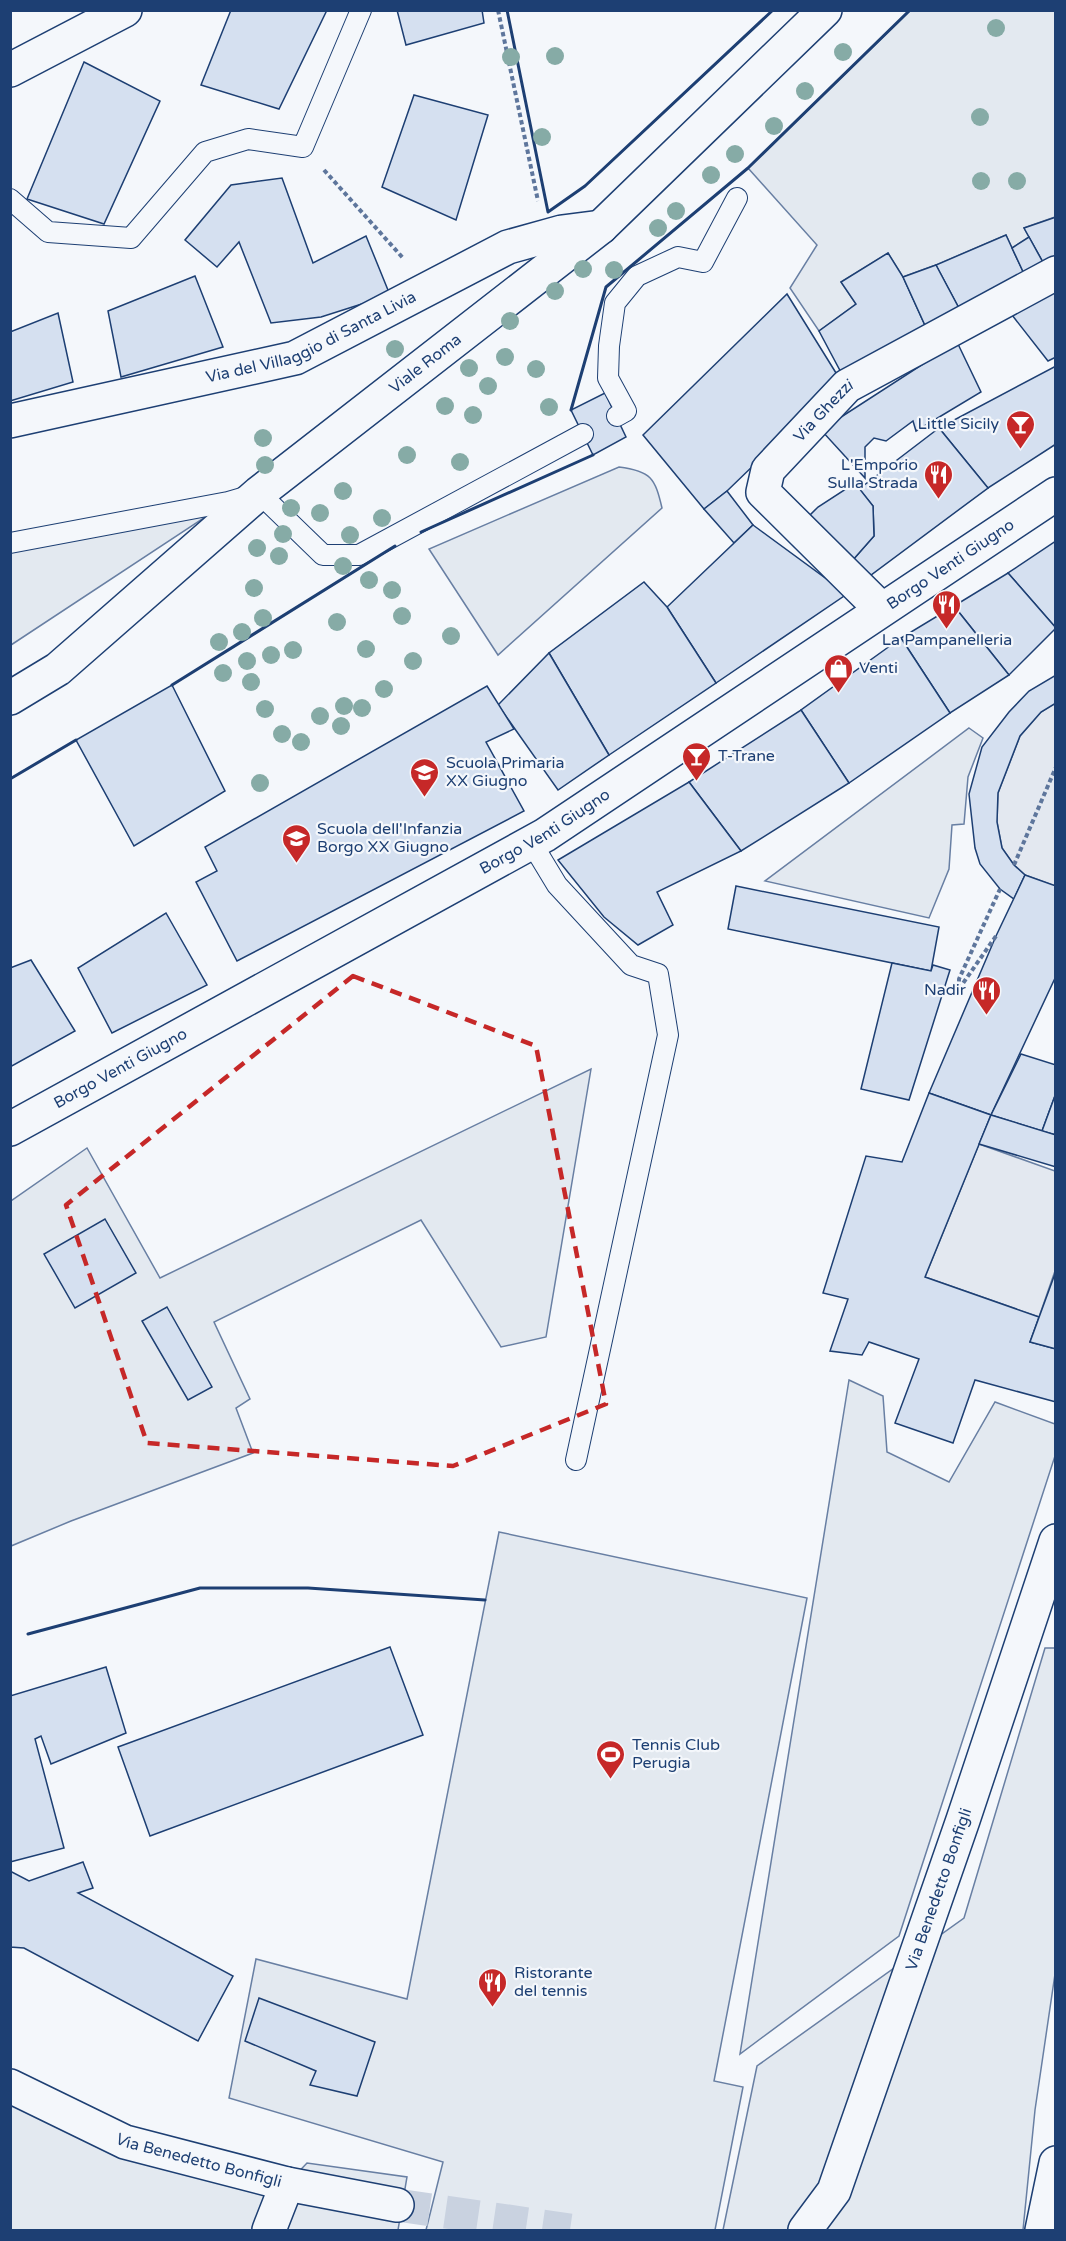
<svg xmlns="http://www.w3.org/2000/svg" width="1066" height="2241" font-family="'Varela Round',sans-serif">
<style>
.green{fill:#e3e9f0;stroke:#687fa3;stroke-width:1.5}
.parking{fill:#e3e8f0;stroke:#687fa3;stroke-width:1.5}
.building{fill:#d5e0f0;stroke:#1d3f73;stroke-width:1.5}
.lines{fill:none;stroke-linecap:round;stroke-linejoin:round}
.secondary-tunnel{stroke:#c9d2e0;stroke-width:33;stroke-dasharray:33 16;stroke-linecap:butt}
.service-casing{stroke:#1d3f73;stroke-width:22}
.minor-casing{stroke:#1d3f73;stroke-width:36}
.tertiary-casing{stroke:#1d3f73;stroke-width:36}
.secondary-casing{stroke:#1d3f73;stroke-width:36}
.path{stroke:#5e769c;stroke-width:4;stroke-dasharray:4.5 3;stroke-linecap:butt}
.service{stroke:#f4f7fb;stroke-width:20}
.minor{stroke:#f4f7fb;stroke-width:33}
.tertiary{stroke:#f4f7fb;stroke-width:33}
.secondary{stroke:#f4f7fb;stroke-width:33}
.wall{stroke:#1d3f73;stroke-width:3}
.tree{fill:#86aba6}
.marked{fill:none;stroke:#c62828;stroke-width:4.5;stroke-dasharray:12 8;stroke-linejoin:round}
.labels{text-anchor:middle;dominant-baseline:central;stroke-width:4.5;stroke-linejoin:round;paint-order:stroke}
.street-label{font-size:16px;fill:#1d3f73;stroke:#f4f7fb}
.poi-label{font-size:16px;fill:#1d3f73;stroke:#f4f7fb;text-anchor:start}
</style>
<rect width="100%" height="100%" fill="#f4f7fb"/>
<g class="green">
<polygon points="910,11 1055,11 1055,217 1024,228 1029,237 1012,248 1006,235 936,265 903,277 888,253 841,282 856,304 819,331 790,288 817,245 748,168"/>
<path d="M619,467c32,4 36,11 43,41l-164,147 -69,-106z"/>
<polygon points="228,502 11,645 11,543"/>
<polygon points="969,728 983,738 968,777 964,824 952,825 949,869 929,918 765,881"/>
<polygon points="591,1069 546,1337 501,1347 421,1220 214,1322 250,1399 236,1408 253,1453 71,1521 11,1546 11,1201 87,1148 160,1278"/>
<polygon points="849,1380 883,1396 887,1452 949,1482 995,1402 1055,1424 1055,1456 899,1936 740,2054"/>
<polygon points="499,1532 807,1598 714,2081 743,2087 715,2230 426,2230 443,2162 229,2098 256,1959 407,1999"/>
<polygon points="1045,1648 1055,1648 1055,1974 1035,2110 1023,2230 723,2230 757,2066 964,1918"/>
<polygon points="10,2086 287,2184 307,2163 407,2177 398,2230 11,2230"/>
</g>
<g class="parking">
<polygon points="1055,703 1055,886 1025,875 1014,865 1002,848 997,822 998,793 1020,736 1041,712"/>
<polygon points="979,1144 1055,1171 1055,1271 1039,1317 925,1277"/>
</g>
<g class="building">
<polygon points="231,10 327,10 279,109 201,85"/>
<polygon points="397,10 482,10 484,23 406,45"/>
<polygon points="84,62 160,101 104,224 27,199"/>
<polygon points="414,95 488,115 456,220 382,187"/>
<polygon points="282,178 313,263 366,236 390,295 321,317 271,323 239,242 217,267 185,240 231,185"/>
<polygon points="1056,217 1056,261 1045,266 1024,228"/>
<polygon points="1006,235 1026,278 961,312 936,265"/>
<polygon points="1029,237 1045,266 1026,278 1012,248"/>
<polygon points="888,253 903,277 928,332 844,378 819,331 856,304 841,282"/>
<polygon points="936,265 961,312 928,332 903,277"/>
<polygon points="195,276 223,347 121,377 108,311"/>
<polygon points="1056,287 1056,357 1048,361 1012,315"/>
<polygon points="787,294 841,381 727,491 704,509 643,435"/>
<polygon points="58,313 73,382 10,401 10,332"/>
<polygon points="957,342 981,392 916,431 913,421 886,441 874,438 865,447 865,478 821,430"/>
<polygon points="1056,366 1056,444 988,488 939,428"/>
<polygon points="605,393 626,437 593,455 571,410"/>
<polygon points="939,428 988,488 871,575 852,561 874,536 873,506 859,489"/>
<polygon points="855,483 873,506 874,536 852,561 806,519 818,507"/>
<polygon points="727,491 753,525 734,543 704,509"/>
<polygon points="753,525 847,594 716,683 667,607"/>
<polygon points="1056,541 1056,628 1008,573"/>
<polygon points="1008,573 1056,628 1009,675 954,606"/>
<polygon points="644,582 667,607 716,683 609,755 549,653"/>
<polygon points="954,606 1009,675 950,713 901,638"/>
<polygon points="901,638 950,713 849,783 801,710"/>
<polygon points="549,653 609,755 558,790 498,705"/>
<polygon points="1056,675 1056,703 1041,712 1020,736 998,793 997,822 1002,848 1014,865 1025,875 1014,899 1000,889 980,864 975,848 969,794 982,747 1009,712 1029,691"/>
<polygon points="172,685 225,791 134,846 76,740"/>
<polygon points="487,686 514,729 486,742 524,811 237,961 196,882 217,871 205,847"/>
<polygon points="801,710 849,783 741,851 689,782"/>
<polygon points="689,782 741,851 657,892 673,925 638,945 604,917 558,860"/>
<polygon points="1025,875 1056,886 1056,976 991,1115 929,1093 996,936"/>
<polygon points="736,886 939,927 931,971 728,929"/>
<polygon points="166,913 207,985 112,1033 78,968"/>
<polygon points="31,960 75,1031 10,1067 10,968"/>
<polygon points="892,963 931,971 933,965 950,970 909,1100 861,1089"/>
<polygon points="1021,1054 1056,1065 1056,1093 1042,1131 991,1115"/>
<polygon points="929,1093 991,1115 925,1277 1039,1317 1030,1342 1056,1349 1056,1402 975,1380 953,1443 895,1423 919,1359 869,1342 862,1355 830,1351 848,1299 823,1293 866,1156 902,1162"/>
<polygon points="1056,1093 1056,1135 1042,1131"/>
<polygon points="991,1115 1056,1135 1056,1167 979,1144"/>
<polygon points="105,1219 136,1273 75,1308 44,1254"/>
<polygon points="1056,1271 1056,1349 1030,1342"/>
<polygon points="167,1307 212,1387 188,1400 142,1321"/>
<polygon points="390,1647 423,1735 150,1836 118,1747"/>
<polygon points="106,1667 126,1733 51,1764 41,1736 35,1739 64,1848 10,1862 10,1696"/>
<polygon points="83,1862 93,1888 78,1893 233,1976 198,2041 24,1948 10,1947 10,1871 29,1881"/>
<polygon points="259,1998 375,2042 357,2096 310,2085 316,2071 245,2041"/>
</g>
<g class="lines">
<polyline class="secondary-tunnel" points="397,2205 570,2230"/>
<defs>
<g id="service">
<polyline points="10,199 48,232 131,238 205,152 248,139 303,147 361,10"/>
<polyline points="617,416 626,411 608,378 609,346 615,303 637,276 678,257 703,262 737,198"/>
<polyline points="10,543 228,502 259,493 323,555 359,555 583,434"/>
<polyline points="531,842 557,885 631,965 658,974 668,1035 576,1460"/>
</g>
<g id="minor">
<polyline points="10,70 125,10"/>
<path id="s1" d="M10,421l285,-63 213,-111 54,-15 39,-5"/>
<path id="s2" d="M881,609l-118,-117 5,-22 79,-84 209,-113"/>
<path id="s3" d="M10,1129l535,-294 511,-341"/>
<polyline points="269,2230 287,2184"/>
</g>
<g id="tertiary">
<path id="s4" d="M10,698l48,-29 201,-176 342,-266 224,-217"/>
<polyline points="1042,2230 1056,2163"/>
</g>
<g id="secondary">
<path id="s5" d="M10,2086l115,56 162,42 110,21"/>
<path id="s6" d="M805,2230l29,-39 129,-371 93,-279"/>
</g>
</defs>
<use href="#service" class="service-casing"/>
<use href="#minor" class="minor-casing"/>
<use href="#tertiary" class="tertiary-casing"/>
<use href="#secondary" class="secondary-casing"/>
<g class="path">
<polyline points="498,10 538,201"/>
<polyline points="324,170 403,258"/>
<polyline points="1014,865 1056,767"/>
<polyline points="959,989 959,979 1000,889"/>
<polyline points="959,989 996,936"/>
</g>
<use href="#service" class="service"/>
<use href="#minor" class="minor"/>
<use href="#tertiary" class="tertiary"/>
<use href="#secondary" class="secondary"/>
<g class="wall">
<polyline points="507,10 548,212 585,186 773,10"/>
<polyline points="571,410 606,287 748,168 910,10"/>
<polyline points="421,532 593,455"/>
<polyline points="172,685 395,546"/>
<polyline points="10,779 76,740"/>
<polyline points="28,1634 200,1588 308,1588 485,1600"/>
</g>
</g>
<g class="tree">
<circle cx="996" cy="28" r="9"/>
<circle cx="843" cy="52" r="9"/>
<circle cx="555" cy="56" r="9"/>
<circle cx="511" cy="57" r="9"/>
<circle cx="805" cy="91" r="9"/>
<circle cx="980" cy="117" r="9"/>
<circle cx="774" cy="126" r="9"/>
<circle cx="542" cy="137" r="9"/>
<circle cx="735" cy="154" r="9"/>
<circle cx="711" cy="175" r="9"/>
<circle cx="981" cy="181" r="9"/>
<circle cx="1017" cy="181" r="9"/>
<circle cx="676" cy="211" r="9"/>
<circle cx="658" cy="228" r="9"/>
<circle cx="583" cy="269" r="9"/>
<circle cx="614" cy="270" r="9"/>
<circle cx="555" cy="291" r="9"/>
<circle cx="510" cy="321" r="9"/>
<circle cx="395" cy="349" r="9"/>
<circle cx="505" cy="357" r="9"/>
<circle cx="469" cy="368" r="9"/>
<circle cx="536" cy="369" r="9"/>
<circle cx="488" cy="386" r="9"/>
<circle cx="445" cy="406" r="9"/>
<circle cx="549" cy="407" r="9"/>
<circle cx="473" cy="415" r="9"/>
<circle cx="263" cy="438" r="9"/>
<circle cx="407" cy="455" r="9"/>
<circle cx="460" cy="462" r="9"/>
<circle cx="265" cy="465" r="9"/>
<circle cx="343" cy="491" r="9"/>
<circle cx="291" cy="508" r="9"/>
<circle cx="320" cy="513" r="9"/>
<circle cx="382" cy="518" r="9"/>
<circle cx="283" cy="534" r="9"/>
<circle cx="350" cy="535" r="9"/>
<circle cx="257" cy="548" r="9"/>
<circle cx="279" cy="556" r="9"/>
<circle cx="343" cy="566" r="9"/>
<circle cx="369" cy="580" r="9"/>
<circle cx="254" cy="588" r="9"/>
<circle cx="392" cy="590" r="9"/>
<circle cx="402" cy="616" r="9"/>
<circle cx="263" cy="618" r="9"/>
<circle cx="337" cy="622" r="9"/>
<circle cx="242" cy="632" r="9"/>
<circle cx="451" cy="636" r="9"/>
<circle cx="219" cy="642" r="9"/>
<circle cx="366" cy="649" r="9"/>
<circle cx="293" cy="650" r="9"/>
<circle cx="271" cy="655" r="9"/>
<circle cx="247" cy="661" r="9"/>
<circle cx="413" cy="661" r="9"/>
<circle cx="223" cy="673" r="9"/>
<circle cx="251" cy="682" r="9"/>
<circle cx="384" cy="689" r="9"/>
<circle cx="344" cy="706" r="9"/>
<circle cx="362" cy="708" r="9"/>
<circle cx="265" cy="709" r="9"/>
<circle cx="320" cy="716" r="9"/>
<circle cx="341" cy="726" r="9"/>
<circle cx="282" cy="734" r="9"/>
<circle cx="301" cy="742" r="9"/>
<circle cx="260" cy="783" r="9"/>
</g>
<path class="marked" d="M353,976l183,70 70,358 -153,62 -306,-23 -81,-238z"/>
<defs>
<symbol id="bar-pin" viewBox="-11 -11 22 30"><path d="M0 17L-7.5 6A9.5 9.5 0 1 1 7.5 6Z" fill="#c62828" stroke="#f4f7fb"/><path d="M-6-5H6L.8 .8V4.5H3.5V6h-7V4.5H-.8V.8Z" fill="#fff"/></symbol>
<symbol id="restaurant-pin" viewBox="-11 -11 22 30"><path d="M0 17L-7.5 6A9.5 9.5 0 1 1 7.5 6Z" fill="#c62828" stroke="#f4f7fb"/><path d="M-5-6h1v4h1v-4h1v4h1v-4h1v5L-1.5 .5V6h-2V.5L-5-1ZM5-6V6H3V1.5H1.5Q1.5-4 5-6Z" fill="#fff"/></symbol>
<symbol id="shop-pin" viewBox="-11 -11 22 30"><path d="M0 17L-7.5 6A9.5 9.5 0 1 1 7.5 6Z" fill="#c62828" stroke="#f4f7fb"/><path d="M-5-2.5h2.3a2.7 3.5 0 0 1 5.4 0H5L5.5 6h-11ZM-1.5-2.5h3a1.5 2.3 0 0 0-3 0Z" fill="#fff"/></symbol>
<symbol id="school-pin" viewBox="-11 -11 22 30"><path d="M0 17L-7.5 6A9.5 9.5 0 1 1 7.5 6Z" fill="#c62828" stroke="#f4f7fb"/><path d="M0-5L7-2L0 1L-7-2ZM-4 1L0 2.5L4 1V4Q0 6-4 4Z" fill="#fff"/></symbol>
<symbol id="stadium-pin" viewBox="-11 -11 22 30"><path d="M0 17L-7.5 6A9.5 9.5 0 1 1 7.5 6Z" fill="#c62828" stroke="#f4f7fb"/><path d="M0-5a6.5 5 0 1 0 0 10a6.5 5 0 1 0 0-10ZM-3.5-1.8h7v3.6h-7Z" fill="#fff"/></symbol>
</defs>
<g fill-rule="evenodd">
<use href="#bar-pin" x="1004" y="408" width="33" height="45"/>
<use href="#restaurant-pin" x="922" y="458" width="33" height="45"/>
<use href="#restaurant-pin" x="930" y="588" width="33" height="45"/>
<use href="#shop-pin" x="822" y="652" width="33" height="45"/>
<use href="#bar-pin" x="680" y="740" width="33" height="45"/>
<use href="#school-pin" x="408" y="756" width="33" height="45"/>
<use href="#school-pin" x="280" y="822" width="33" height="45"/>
<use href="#restaurant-pin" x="970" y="974" width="33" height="45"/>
<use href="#stadium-pin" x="594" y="1738" width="33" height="45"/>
<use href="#restaurant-pin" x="476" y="1966" width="33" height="45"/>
</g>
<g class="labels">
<g class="street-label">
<text stroke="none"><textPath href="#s1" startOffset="314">Via del Villaggio di Santa Livia</textPath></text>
<text stroke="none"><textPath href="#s4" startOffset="534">Viale Roma</textPath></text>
<text stroke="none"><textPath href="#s2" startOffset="270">Via Ghezzi</textPath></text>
<text stroke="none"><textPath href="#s3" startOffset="1098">Borgo Venti Giugno</textPath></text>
<text stroke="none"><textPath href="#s3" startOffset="612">Borgo Venti Giugno</textPath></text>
<text stroke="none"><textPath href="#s3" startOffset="126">Borgo Venti Giugno</textPath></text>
<text stroke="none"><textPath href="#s6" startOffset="368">Via Benedetto Bonfigli</textPath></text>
<text stroke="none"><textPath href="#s5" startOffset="204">Via Benedetto Bonfigli</textPath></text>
</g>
<g class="poi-label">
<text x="999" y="424" text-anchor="end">Little Sicily</text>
<text x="918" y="465" text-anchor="end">L'Emporio<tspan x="918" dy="18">Sulla Strada</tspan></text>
<text x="947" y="640" text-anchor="middle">La Pampanelleria</text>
<text x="859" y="668">Venti</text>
<text x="718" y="756">T-Trane</text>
<text x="446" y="763">Scuola Primaria<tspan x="446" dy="18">XX Giugno</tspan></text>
<text x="317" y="829">Scuola dell'Infanzia<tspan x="317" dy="18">Borgo XX Giugno</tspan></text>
<text x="966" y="990" text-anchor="end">Nadir</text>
<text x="632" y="1745">Tennis Club<tspan x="632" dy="18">Perugia</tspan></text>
<text x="514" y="1973">Ristorante<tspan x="514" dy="18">del tennis</tspan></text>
</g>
</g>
<rect width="1066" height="2241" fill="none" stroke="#1d3f73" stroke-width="24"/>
</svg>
